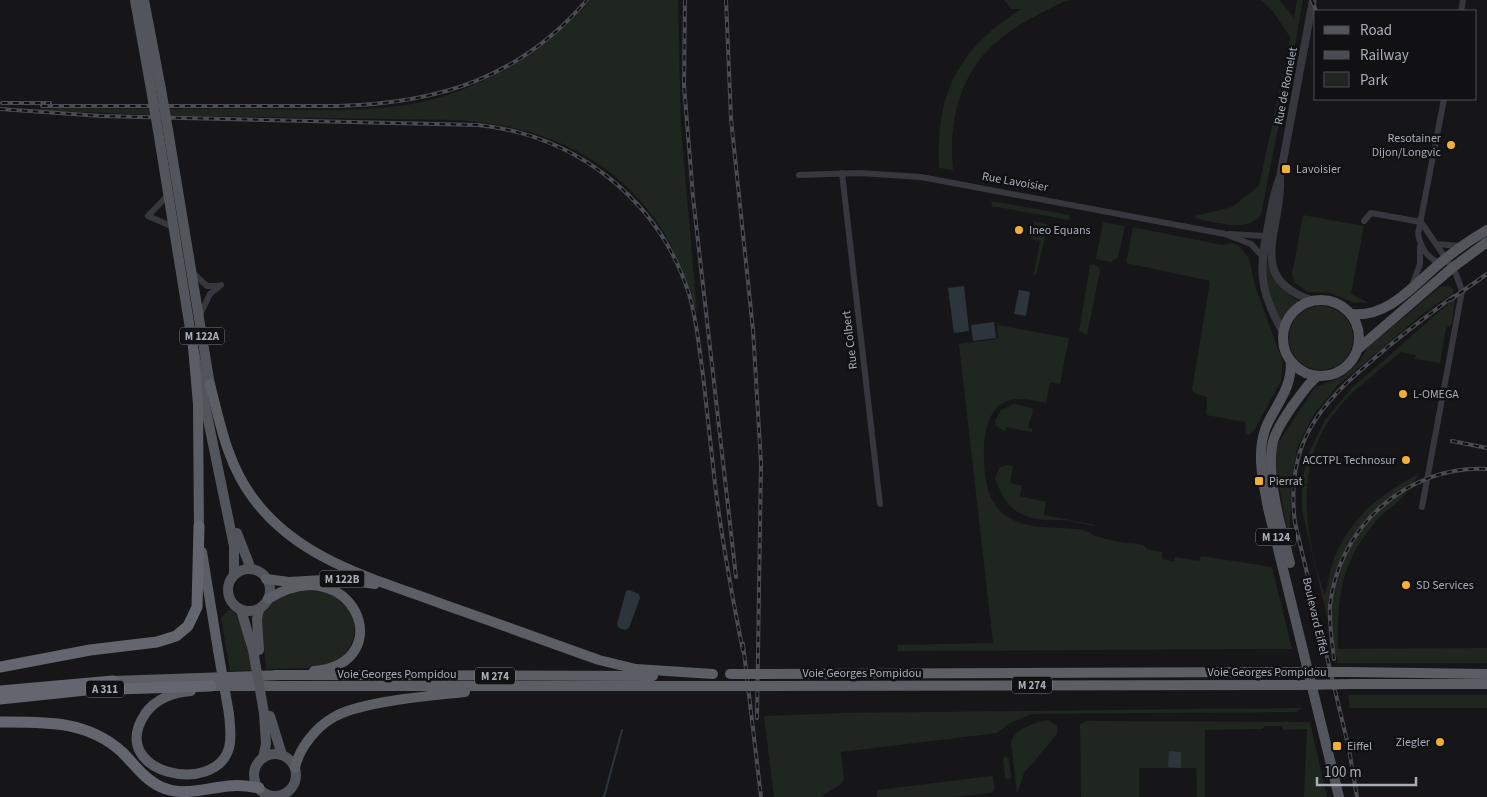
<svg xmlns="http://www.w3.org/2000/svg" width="1487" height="797" font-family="'Source Sans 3',sans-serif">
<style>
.green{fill:#1e261f}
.water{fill:#2c353c}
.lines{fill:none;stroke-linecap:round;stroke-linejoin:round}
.stream{stroke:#2c353c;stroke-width:2}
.minor{stroke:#37383d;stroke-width:6}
.tertiary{stroke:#37383d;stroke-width:8}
.primary{stroke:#53555c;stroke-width:10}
.trunk{stroke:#5b5e65;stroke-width:10}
.motorway{stroke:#63666e;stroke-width:11}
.rail-casing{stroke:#4a4c52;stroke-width:4}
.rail{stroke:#111113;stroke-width:2;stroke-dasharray:5.5;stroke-linecap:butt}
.primary-bridge{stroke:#53555c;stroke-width:10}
.trunk-bridge{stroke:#5b5e65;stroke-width:10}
.poi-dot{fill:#f2b134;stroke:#111113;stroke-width:2}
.labels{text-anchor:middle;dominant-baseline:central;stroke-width:5;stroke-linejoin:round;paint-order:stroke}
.shield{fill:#111113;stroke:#7b7e86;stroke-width:1}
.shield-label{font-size:11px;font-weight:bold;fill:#a8adb8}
.street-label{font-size:12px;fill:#a8adb8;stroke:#111113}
.poi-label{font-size:12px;fill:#a8adb8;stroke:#111113;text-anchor:start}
</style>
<rect width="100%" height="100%" fill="#161618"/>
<g class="green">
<path d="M591,0h87l3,128 16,184c-11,-28 -18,-55 -34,-81 -46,-73 -123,-107 -207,-111l-271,-4 -160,-6 32,-2c62,1 124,1 186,1 54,0 110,4 163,-4 72,-12 137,-52 185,-105z"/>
<path d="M1004,0h66l-7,2c-22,11 -44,21 -63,37 -40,32 -52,82 -47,131l-14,-2c-3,-75 18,-118 82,-159h-10z"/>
<polygon points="1261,0 1279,0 1294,18 1297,0 1303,0 1291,66 1285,65 1290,37 1272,10"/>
<path d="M1283,73l5,5 -27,137c-15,18 -44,7 -64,4l-2,-3 37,-9 27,-21z"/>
<polygon points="991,201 1070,215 1069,220 992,206"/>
<polygon points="1303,215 1364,226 1351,294 1369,303 1352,302 1330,293 1308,292 1295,283 1292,274"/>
<polygon points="1034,221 1048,225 1036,275 1034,274 1040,241 1031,239"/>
<polygon points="1103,222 1125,226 1118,257 1111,262 1096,259"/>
<polygon points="1133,227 1222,245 1233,243 1239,246 1249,258 1255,286 1283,362 1281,381 1254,431 1249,435 1246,434 1245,422 1206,415 1207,397 1194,393 1192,389 1210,281 1126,263"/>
<path d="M1265,255c6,21 14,36 34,46l-13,12 -5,8c-12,-20 -16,-43 -16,-66z"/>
<polygon points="1093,264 1098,266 1100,271 1087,335 1079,331 1090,265"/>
<polygon points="1449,286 1454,290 1452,294 1425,312 1338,385 1314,414 1298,445 1291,479 1290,535 1293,550 1291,551 1277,475 1275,450 1282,437 1315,387 1343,377 1359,362 1368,347 1440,287"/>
<path d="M1455,298l-3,26 -6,4 -6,35 -26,-4 2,-4 -15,-3c-23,19 -48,37 -66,60 -41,52 -31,125 -10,183 2,-9 4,-20 7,-30 13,-42 48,-72 87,-91 -5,8 -10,16 -16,22 -7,9 -18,15 -26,24 -36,41 -40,76 -39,129l149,-1v15h-149l-36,-153v-29l8,-31 15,-30 27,-32z"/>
<circle cx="1321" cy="338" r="32"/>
<path d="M997,325l72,13 -9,46 -10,-2 -4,21c-13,-3 -29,-7 -41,-1 -27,11 -23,69 -16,91 2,8 12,20 19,24 21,14 51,9 74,13 7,1 11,6 17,7 15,5 31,6 45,8l2,4 16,3v7l12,3 1,-5 24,4 2,-5 71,11 20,82 -394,2 -1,-6 96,-2 -34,-299 39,-5z"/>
<polygon points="1014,404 1032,408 1033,411 1028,427 1032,428 1032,432 1006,427 1005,431 996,426 995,421 1001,410"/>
<path d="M1006,465l7,1 -3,17 12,3 -2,10 26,6 -2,13 51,10v1c-10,0 -21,-6 -31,-6 -37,1 -56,-4 -69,-42l5,-11z"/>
<path d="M297,591c13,0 26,-1 38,4 25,11 26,51 3,64 -19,12 -49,9 -72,10l-5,-56 13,-14z"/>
<polygon points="230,609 241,618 252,670 230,671 221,618"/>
<polygon points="1348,695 1487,695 1487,708 1350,708"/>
<path d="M1303,708l-7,4 -264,2 -22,9 -13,10 -156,19 3,28c-5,9 -16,9 -22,17h-48l-10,-81 78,-3z"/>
<path d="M1048,720l9,6v8l-33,39 -7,21 -6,-52c4,-14 25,-19 37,-22z"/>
<polygon points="1087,721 1310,722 1327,797 1304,797 1307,729 1283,730 1283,726 1265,726 1262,729 1205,730 1205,797 1197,797 1196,768 1139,768 1139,797 1081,797 1080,724"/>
<polygon points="1006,756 1009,759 1011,777 1009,780 1005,778 1003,759"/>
<polygon points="991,776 993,776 995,789 991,793 953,797 876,797 878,790"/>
</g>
<g class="water">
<polygon points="964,286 969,331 954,333 948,288"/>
<polygon points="1019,290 1030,292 1026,316 1014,314"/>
<polygon points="994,322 996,338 973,341 971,325"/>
<polygon points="629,590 639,594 640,598 629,628 625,630 619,628 617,624 626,591"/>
<polygon points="1169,751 1181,752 1181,768 1168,767"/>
</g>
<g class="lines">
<polyline class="stream" points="604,797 622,730"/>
<g class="minor">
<polyline points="1461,11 1463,0"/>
<polyline points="842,173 880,504"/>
<polyline points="799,175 859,173 921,177 1225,234 1251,244 1262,256"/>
<polyline points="168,195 148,216 173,227"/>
<polyline points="1364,221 1371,213 1421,222"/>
<polyline points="1421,222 1436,244 1460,246"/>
<polyline points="1229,234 1266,236 1267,241"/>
<path d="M1442,264c-15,-5 -21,-16 -24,-30l26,-135"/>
<polyline points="193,273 207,286 218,286"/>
<polyline points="1412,286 1420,264 1420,247"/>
<polyline points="199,317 210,294 221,285"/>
<polyline points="1422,507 1462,291 1456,274 1436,244"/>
</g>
<g class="tertiary">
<path d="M1280,179c3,48 -36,99 31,121"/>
<path d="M1283,332c-25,-43 -24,-63 -14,-111 3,-15 5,-30 11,-44l33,-177"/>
</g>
<g class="primary">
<polyline points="135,0 151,89"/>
<polyline points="144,0 161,89"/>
<polyline points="169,136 211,391"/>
<polyline points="159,137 193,347 234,546 234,575"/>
<circle cx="1321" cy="338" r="38"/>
<path d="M1351,314c37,4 63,-29 88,-50 15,-13 31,-24 48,-34"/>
<polyline points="1358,349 1452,268 1487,242"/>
<path d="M1291,362c0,29 -14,40 -25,65 -10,26 -3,54 2,81l71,289"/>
<polyline points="237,533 251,569"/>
<path d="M1290,563c-8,-30 -25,-91 -17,-121 3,-13 13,-26 20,-37 8,-10 14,-21 25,-29"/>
<circle cx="249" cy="590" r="21"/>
<polyline points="241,610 253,650"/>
<polyline points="259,650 257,619 259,609"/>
<polyline points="270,716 282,755"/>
<circle cx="275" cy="775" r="21"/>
<polyline points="263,758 266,744 264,713"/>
</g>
<g class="trunk">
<polyline points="193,347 198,404 199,533"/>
<path d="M210,384c10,40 18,81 43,114 46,63 123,81 192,107 52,18 103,37 154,55l37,9 77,5"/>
<polyline points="202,552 218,650"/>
<polyline points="266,579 289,582 340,579 375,584"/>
<path d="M268,599c85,-53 133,64 46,72"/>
<polyline points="1348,672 1487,674"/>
<polyline points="763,674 1300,672"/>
<polyline points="277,675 653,676"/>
<polyline points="113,681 282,675"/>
<polyline points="1353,684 1487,684"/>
<polyline points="211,686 731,686"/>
<polyline points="764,686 1300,685"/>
<path d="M191,691c-17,1 -36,8 -46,23 -39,59 70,83 84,34 3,-11 1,-23 0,-34"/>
<path d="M295,768c4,-20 21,-41 39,-51 28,-16 97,-21 131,-25"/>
</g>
<g class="motorway">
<polyline points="0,667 90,650 157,642 176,636 188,626 197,607 199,526"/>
<polyline points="0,691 113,681"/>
<polyline points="0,699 86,690 211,686"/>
<path d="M0,722c44,0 87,-2 122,30 12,12 23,28 39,35 23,10 45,1 68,-1 10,-1 20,0 30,2"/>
</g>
<defs>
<g id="rail">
<polyline points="685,0 684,85 693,197 736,577"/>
<polyline points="726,0 731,119 753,330 761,463 757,718"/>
<polyline points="1312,0 1316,11"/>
<polyline points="2,103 50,103"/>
<path d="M42,106h297c100,-3 181,-28 248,-106"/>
<path d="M0,109l101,7 377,9c97,10 181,74 211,169 8,26 10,54 14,81 4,36 8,73 12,109 7,56 17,112 28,167"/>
<polyline points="1450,300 1487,274"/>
<polyline points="1452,441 1487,448"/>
<polyline points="743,644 761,797"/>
<path d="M1334,659c-2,-17 -5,-36 -4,-53 8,-79 77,-141 157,-137"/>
<polyline points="1348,743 1357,797"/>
<path d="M1349,749l-54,-226c-10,-80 24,-118 81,-166 25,-22 51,-41 78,-61"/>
</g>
</defs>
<use href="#rail" class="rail-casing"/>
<use href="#rail" class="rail"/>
<g class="primary-bridge">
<polyline points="151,89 159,137"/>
<polyline points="161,89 169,136"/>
<polyline points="253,650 264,713"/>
</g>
<g class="trunk-bridge">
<polyline points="218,650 229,714"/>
<polyline points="1300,672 1348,672"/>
<polyline points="730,674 763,674"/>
<polyline points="1300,685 1353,684"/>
<polyline points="731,686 764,686"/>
</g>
</g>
<g class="poi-dot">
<circle cx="1451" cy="145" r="5"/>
<rect x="1281" y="164" width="10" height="10" rx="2.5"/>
<circle cx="1019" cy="230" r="5"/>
<circle cx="1403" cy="394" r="5"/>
<circle cx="1406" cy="460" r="5"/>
<rect x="1254" y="476" width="10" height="10" rx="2.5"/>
<circle cx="1406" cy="585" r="5"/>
<circle cx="1440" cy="742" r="5"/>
<rect x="1332" y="741" width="10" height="10" rx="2.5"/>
</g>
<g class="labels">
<g class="shield">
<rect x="179.5" y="327.5" width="45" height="17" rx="4"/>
<rect x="1256" y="528.5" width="40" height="17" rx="4"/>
<rect x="319.5" y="570.5" width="45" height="17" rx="4"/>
<rect x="475" y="667.5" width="40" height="17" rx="4"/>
<rect x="1012" y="676.5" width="40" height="17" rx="4"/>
<rect x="86" y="680.5" width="38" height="17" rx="4"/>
</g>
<g class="shield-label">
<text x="202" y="336">M 122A</text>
<text x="1276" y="537">M 124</text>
<text x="342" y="579">M 122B</text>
<text x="495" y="676">M 274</text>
<text x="1032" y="685">M 274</text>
<text x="105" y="689">A 311</text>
</g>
<g class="street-label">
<text transform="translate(1286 86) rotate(-79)">Rue de Romelet</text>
<text transform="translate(1015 182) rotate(10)">Rue Lavoisier</text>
<text transform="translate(850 340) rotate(-97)">Rue Colbert</text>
<text transform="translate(1315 616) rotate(77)">Boulevard Eiffel</text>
<text x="1267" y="672">Voie Georges Pompidou</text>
<text x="862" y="673">Voie Georges Pompidou</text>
<text x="397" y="674">Voie Georges Pompidou</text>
</g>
<g class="poi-label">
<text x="1441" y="138" text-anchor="end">Resotainer<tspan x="1441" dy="14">Dijon/Longvic</tspan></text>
<text x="1296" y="169">Lavoisier</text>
<text x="1029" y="230">Ineo Equans</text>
<text x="1413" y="394">L-OMEGA</text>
<text x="1396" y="460" text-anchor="end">ACCTPL Technosur</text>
<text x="1269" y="481">Pierrat</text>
<text x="1416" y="585">SD Services</text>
<text x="1430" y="742" text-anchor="end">Ziegler</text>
<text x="1347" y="746">Eiffel</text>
</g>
</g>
<rect x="1314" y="10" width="162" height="90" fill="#111113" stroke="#4d4f55"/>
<rect x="1324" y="26" width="25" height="8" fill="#53555c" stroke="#4d4f55"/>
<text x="1360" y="35" font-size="15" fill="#a8adb8">Road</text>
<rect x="1324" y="51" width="25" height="8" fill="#4a4c52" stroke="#4d4f55"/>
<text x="1360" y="60" font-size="15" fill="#a8adb8">Railway</text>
<rect x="1324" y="72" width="25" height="15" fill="#1e261f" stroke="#4d4f55"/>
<text x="1360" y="85" font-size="15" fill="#a8adb8">Park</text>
<path d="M1317 777v8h99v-8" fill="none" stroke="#a8adb8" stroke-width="2.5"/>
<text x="1324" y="777" font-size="15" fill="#a8adb8" stroke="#111113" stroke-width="4" paint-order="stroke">100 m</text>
</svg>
